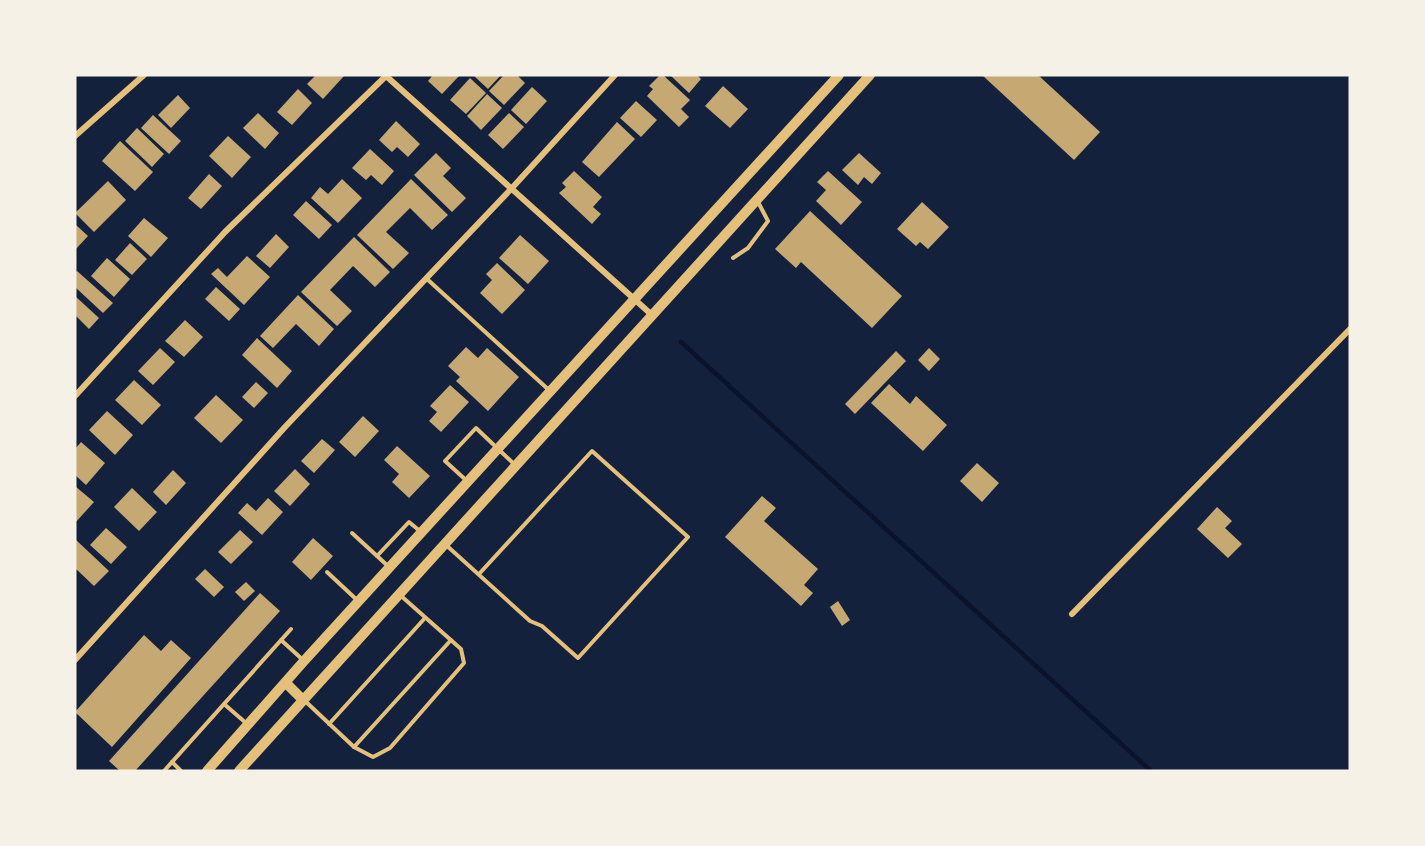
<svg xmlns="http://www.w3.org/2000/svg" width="1425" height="846" font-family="'Alegreya Sans',sans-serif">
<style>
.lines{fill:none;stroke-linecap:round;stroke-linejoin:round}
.stream{stroke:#0b132b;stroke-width:4.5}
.building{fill:#c6a872}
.service{stroke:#e5c07b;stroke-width:4}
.minor{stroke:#e5c07b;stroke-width:6}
.tertiary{stroke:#e5c07b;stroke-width:10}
</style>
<rect width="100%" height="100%" fill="#14213d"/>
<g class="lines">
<polyline class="stream" points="681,342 1151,771"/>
</g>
<g class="building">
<polygon points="316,75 342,75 344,76 323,99 307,84"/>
<polygon points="433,75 460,75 442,94 428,81"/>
<polygon points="473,75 501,75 488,89"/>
<polygon points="504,75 517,75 525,83 504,105 489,91"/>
<polygon points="660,75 663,75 690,100 681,109 689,117 679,127 647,96 653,89 649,86"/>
<polygon points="670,75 697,75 701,79 689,93"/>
<polygon points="982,75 1038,75 1100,132 1074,160"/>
<polygon points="470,78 486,93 466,114 450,100"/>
<polygon points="723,86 748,109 730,128 705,106"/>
<polygon points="532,87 547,101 526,124 511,110"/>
<polygon points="298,89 312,103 292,125 277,112"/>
<polygon points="487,94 502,108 481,130 467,116"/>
<polygon points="178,95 190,108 171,128 158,115"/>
<polygon points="636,101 657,120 641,137 620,118"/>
<polygon points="258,113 279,133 265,149 243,128"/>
<polygon points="509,113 524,127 503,149 488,135"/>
<polygon points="153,115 181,141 169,154 141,128"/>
<polygon points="396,121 420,144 408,157 397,147 392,152 379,140"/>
<polygon points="617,122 635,139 599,177 582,162"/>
<polygon points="137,128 164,154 152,167 125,141"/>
<polygon points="228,136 251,157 232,178 209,156"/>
<polygon points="120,141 153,172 135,191 102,161"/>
<polygon points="370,149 394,171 382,185 371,175 366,180 352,168"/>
<polygon points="436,153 451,168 443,176 466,198 452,212 414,175"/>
<polygon points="859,153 881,173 872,184 864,177 858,185 842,170"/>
<polygon points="574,171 602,197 593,207 601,214 592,224 559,193 566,187 562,183"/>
<polygon points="828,171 862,202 841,225 816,201 826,190 817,182"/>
<polygon points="209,174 222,186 201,209 188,198"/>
<polygon points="342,179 362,198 338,223 311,198 320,187 328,194"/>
<polygon points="411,179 448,215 432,230 410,208 386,232 409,253 393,269 357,235"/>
<polygon points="108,181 126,200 94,232 75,213"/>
<polygon points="306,201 332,225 319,239 293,215"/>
<polygon points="922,202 949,227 928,249 920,242 916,246 897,229"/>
<polygon points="810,211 902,296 872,328 801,262 796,268 775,249"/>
<polygon points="144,218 168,238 151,257 128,236"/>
<polygon points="75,224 88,236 75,250"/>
<polygon points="276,234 289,247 270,268 256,256"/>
<polygon points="520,235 549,261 528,284 499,258"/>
<polygon points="354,237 390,272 375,287 353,266 330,290 352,311 337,326 301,292"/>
<polygon points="130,243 147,259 132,275 115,260"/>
<polygon points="247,256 270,277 244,305 211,274 218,268 227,277"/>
<polygon points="107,258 130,279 114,297 91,276"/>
<polygon points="497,263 525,290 502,314 480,293 492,280 486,274"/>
<polygon points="77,271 113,303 103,313 75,287 75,273"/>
<polygon points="216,287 240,309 229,321 205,299"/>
<polygon points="298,295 334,329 319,346 296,324 273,348 260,336"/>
<polygon points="75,296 99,318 89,329 75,315"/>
<polygon points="185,320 203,337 184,357 165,341"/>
<polygon points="257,338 292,371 277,388 242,355"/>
<polygon points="466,347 478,358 487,348 519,377 488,411 456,381 460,377 448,366"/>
<polygon points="160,348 175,362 153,385 138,371"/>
<polygon points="929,348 940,359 929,371 918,360"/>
<polygon points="896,351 906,361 855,414 845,404"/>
<polygon points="134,380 161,405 142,425 115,400"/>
<polygon points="256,382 268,393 254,408 242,397"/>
<polygon points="889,384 910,404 916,396 947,425 923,451 871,403"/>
<polygon points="450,385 469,402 441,432 429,421 437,412 430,406"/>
<polygon points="216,395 243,420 221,443 194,418"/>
<polygon points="107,411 133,435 115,455 89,430"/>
<polygon points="363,416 379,431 355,457 339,442"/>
<polygon points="322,439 335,450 314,473 301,461"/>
<polygon points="81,442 105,463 86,485 75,475 75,449"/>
<polygon points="397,446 430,476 409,498 392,482 399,474 384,460"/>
<polygon points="977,463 999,483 982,502 960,481"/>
<polygon points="295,469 310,484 290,506 274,491"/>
<polygon points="173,470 186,483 166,505 153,492"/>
<polygon points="75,486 94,502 75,523"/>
<polygon points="132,488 157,512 139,531 114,507"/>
<polygon points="762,496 776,508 764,521 818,569 804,585 813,593 801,606 725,537"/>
<polygon points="268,498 283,512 262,535 238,513 247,503 256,511"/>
<polygon points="1217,507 1232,521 1225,528 1242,544 1228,558 1197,529"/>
<polygon points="106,528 127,547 111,564 90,545"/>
<polygon points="240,530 253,542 231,564 218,552"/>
<polygon points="313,538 333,556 311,580 292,562"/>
<polygon points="75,539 109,571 94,586 75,568"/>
<polygon points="205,569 224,587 214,597 195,579"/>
<polygon points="246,582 255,591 244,601 235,592"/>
<polygon points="260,593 280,611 135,771 120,771 109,761"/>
<polygon points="838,601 850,620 842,626 830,607"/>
<polygon points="144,635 161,651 171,640 191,658 112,747 75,712"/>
</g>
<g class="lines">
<g class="service">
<polyline points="733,258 748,248 768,221 758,202"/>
<polyline points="427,279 550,391"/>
<polyline points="467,481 445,461 476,428 514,464"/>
<polyline points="352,533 389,567"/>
<polyline points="446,545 530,621 542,626 578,658 688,537 592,451 479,574"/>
<polyline points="377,556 409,522 421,532"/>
<polyline points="327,572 357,600"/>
<polyline points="281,640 303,660"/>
<polyline points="304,700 354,747 373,757 390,748 464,663 461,649 400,595"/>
<polyline points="224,704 246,723"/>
<polyline points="329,724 425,618"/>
<polyline points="354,747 451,640"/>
<polyline points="172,762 181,771"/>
<polyline points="164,771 291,629"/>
</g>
<g class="minor">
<polyline points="385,75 652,315"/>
<polyline points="75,136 144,75"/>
<polyline points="75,396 225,232 387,75"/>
<polyline points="1072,614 1350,329"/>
<polyline points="75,660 285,427 512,188 615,75"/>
</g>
<g class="tertiary">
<polyline points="286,683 303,700"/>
<polyline points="207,771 304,661 839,75"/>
<polyline points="239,771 870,75"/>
</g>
</g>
<rect width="1425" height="846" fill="none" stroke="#f6f1e7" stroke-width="153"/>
</svg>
